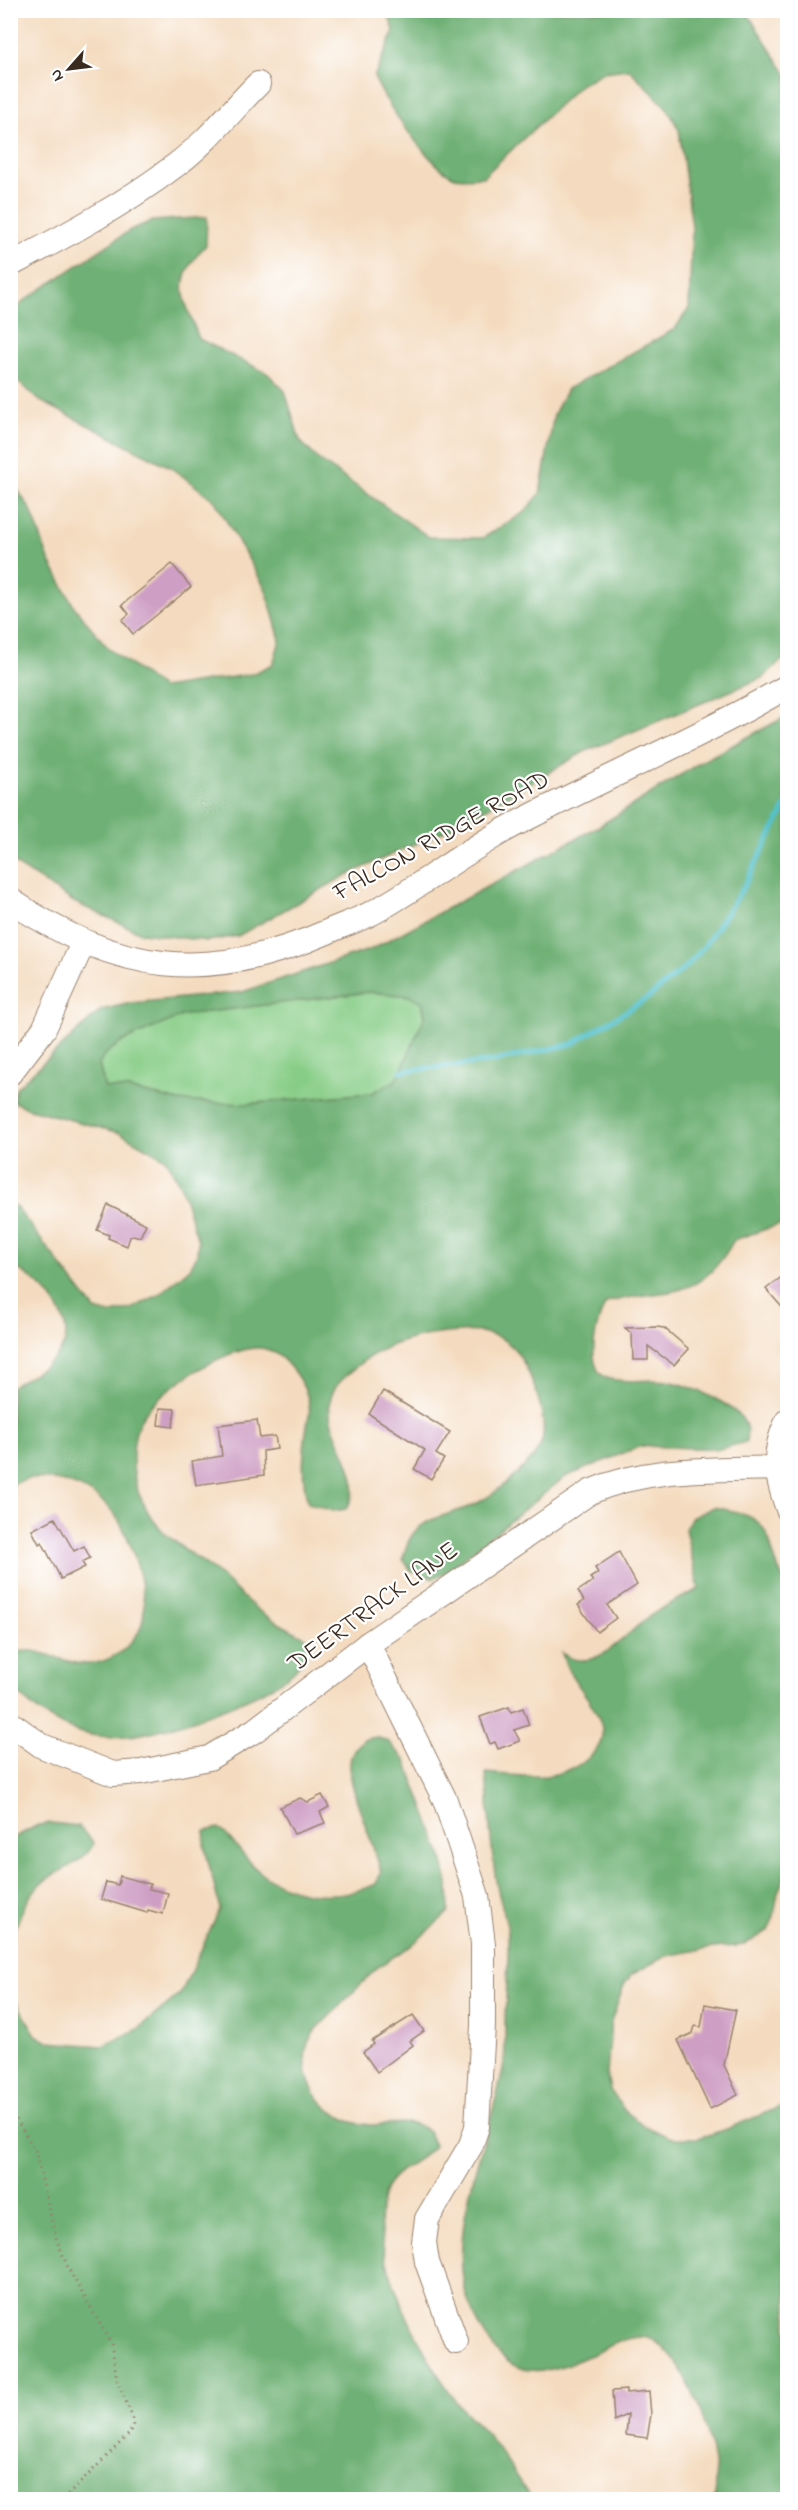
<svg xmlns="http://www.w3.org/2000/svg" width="798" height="2510" font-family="'Indie Flower',sans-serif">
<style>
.green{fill:#88cd87;stroke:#627c52;stroke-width:1.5}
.forest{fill:#6eb074;stroke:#546d49;stroke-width:1.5;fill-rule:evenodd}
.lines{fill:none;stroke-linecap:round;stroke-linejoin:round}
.stream{stroke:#54c1cb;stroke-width:5}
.building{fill:#ce9ec4}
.minor-casing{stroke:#98826e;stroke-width:26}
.path{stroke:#98826e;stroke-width:3;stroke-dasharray:1.5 4.5;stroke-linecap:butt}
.minor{stroke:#fff;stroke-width:24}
.labels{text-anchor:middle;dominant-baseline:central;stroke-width:4.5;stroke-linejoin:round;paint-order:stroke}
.street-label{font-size:26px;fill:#3b2a1e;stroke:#fff}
</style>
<rect width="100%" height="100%" fill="#fff"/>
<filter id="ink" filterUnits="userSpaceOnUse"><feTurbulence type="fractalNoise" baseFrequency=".0167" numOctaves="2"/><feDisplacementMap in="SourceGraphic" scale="12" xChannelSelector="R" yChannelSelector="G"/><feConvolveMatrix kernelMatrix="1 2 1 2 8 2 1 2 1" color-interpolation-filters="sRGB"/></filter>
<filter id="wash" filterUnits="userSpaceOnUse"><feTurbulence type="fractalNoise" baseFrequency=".008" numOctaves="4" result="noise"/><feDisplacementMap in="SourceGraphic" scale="24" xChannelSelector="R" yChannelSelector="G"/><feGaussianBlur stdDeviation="1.35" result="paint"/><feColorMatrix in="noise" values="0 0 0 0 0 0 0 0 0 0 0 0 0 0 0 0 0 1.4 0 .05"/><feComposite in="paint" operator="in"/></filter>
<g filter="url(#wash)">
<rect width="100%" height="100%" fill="#f4dbbf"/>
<polygon class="green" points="369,992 410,996 422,1002 425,1016 401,1071 395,1081 372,1093 245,1104 179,1101 128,1089 105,1088 99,1065 105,1054 125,1040 183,1015"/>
<g class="forest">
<path d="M387,11h359l41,64v581l-25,22 -178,74 -123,71 -116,53 -107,60 -30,5 -67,-8 -67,-31 -63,-41v-381l20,30 18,50 26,48 34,41 53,39 90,-14 21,-10 7,-24 -14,-50 -51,-89 -43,-33 -132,-67 -29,-26v-61l14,-14 107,-71 21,-8 54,-4 -1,28c-35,37 -23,50 -7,94l68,34 18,18 15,50 19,19 110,77 54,1 42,-26 15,-18 14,-80 13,-25 108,-60 14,-21 3,-81 -13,-97 -12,-22 -38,-39 -26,3 -23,13 -97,92c-8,0 -21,2 -28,0 -25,-9 -70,-75 -81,-100l20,-46z"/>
<path d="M787,716v506l-53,18c-37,67 -68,45 -128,63 -10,17 -22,65 1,75 17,6 42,0 60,3 20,3 65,22 76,39 5,7 4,14 3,22l-26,7 -79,-3 -76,31 -119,95 -12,6 -23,-7 -8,-12c8,-43 36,-39 70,-54 19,-8 64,-44 69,-64 6,-24 -10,-66 -23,-86 -14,-21 -37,-25 -60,-23 -38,2 -73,10 -102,34 -9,8 -23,19 -26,31 -11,37 41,75 15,112l-13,2 -25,-8c-7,-24 -5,-47 -2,-71 1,-9 5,-19 3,-27 -1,-13 -10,-27 -18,-37 -8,-10 -19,-20 -33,-20 -33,0 -101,42 -117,71 -11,21 -10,54 -2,75 18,44 45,52 78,79 15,12 33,33 48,42 14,9 29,16 44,24 -1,12 -6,23 -15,32 -26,26 -129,62 -166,65 -12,1 -30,1 -41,-2 -30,-7 -57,-26 -76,-49v-30c34,-18 62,29 108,-2 6,-4 18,-16 21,-24 13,-27 -10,-100 -30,-120 -15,-16 -30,-23 -51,-28 -17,-4 -33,-4 -48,4v-98c16,-10 42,-22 51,-39 17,-29 -26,-73 -51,-82v-62l5,3 79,103 14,4 24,-6 25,-13 32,-27 7,-13 1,-14 -17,-54 -15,-28 -46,-26 -94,-25 -13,-7 3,-13 85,-78 30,-7 111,-11 130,-43 229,-124 100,-63zM369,992l41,4 12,6 3,14 -24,55 -6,10 -23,12 -127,11 -66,-3 -51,-12 -23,-1 -6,-23 6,-11 20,-14 59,-25z"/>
<path d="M713,1507c73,11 45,34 75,80v282l-10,23 -4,24 -6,15 -24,14 -40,4 -38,7 -35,19 -7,10 -13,37 -4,53 3,15 15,21 21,16 26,11h26l26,-8 63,-26v395h-73c11,-34 -29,-160 -72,-162 -17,0 -34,10 -49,17 -63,29 -89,23 -120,-41 -34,-70 16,-172 30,-244 3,-16 2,-35 2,-52 1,-26 4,-53 3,-80 0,-17 -8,-34 -11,-51 -7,-37 -8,-76 -11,-113 20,2 40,4 60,3 26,-3 66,-24 54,-55 -9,-25 -32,-42 -38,-68 34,25 64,-22 91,-39 14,-10 31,-17 46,-25l-14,-60 6,-11z"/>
<path d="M377,1737l12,5 17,19 35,93 7,28 1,30 -38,34 -32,20 -64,65c-11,15 -11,25 -8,43 6,29 36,51 64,51 15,0 38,-5 51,2 8,4 10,11 12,19 -13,16 -40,23 -48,42 -24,59 37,167 71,215 11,14 27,25 37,40 14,18 24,39 38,56h-521v-526l3,25 22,37 12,7 55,4 35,-17 43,-36 39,-84 -16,-65 1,-13 14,-3c13,11 22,25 34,38 33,31 82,36 123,18l5,-12c-7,-29 -33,-83 -31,-109 1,-11 7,-17 14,-24z"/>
<path d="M51,1823l27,3 16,17c-10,21 -34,25 -52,40 -17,15 -24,37 -31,58v-102l27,-14z"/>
</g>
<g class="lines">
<polyline class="stream" points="401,1071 495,1061 572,1044 649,997 688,965 705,945 741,891 788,802"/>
</g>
<g id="blocks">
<g class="building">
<polygon points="172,564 191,587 133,634 122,620 129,614 122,605"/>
<polygon points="108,1205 146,1224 140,1237 133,1235 130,1237 127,1246 108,1238 109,1235 97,1230"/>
<polygon points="788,1272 788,1314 766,1289"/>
<polygon points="656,1327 664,1328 689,1349 674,1365 648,1346 648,1360 633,1360 632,1334 625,1328"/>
<polygon points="383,1391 450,1432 436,1454 444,1459 431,1479 414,1469 425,1450 369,1414"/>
<polygon points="160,1408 175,1409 173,1427 158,1425"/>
<polygon points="257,1420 260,1438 275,1436 277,1449 263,1451 264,1475 196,1485 192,1461 222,1456 218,1425"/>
<polygon points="55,1518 74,1551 84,1546 90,1558 82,1562 85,1567 61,1579 42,1542 39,1544 32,1530"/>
<polygon points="619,1552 637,1585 607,1605 616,1618 597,1632 578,1605 584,1601 578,1591 593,1581 590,1578 598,1573 595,1568"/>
<polygon points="509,1707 511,1712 523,1708 529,1725 514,1730 520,1741 498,1749 495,1742 490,1744 480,1717"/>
<polygon points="322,1795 329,1807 320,1812 325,1823 294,1834 280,1807 300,1798 308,1802"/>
<polygon points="120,1876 150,1884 149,1889 168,1893 163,1914 148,1910 147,1913 144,1912 101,1899 106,1882 118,1885"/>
<polygon points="705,2004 736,2010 724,2065 738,2095 710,2109 678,2040 693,2033 695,2026 701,2027"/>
<polygon points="413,2015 424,2031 410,2041 413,2045 377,2072 363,2052 374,2044 372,2041"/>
<polygon points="626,2390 626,2393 649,2391 651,2415 647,2438 626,2435 628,2414 614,2421 612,2391"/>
</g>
</g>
</g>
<g filter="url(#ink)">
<use href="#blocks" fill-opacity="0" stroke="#98826e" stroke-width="1.5"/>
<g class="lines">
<defs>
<g id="minor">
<path d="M10,265c57,-30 115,-61 166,-100 31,-23 55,-54 82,-81"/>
<path d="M10,900c108,74 198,84 317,32 18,-8 38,-14 54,-24 45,-26 85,-57 131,-82 91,-48 187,-88 276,-140"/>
<polyline points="10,1073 44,1029 83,943"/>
<path d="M788,1420c-17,33 -12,56 0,89"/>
<polyline points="368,1644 445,1800 477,1896 483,1944 483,2026 477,2127 471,2145 427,2219 424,2242 427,2262 456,2342"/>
<path d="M10,1723l32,23 71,28 28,-2 68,-14 45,-27 114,-87 222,-152c60,-26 122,-22 187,-24"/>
</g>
</defs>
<use href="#minor" class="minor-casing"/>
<polyline class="path" points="10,2109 35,2150 56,2238 69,2270 111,2343 117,2380 132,2416 133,2426 129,2434 63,2500"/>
<use href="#minor" class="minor"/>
</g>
</g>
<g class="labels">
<g class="street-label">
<text transform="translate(442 837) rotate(-29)">FALCON RIDGE ROAD</text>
<text transform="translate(374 1608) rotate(-36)">DEERTRACK LANE</text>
</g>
</g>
<rect width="798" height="2510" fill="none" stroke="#fff" stroke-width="36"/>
<g transform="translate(69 69) rotate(242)" stroke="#ffffff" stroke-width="4.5" paint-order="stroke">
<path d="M0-4.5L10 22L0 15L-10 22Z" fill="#3b2a1e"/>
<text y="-9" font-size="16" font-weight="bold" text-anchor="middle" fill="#3b2a1e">N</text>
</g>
</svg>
